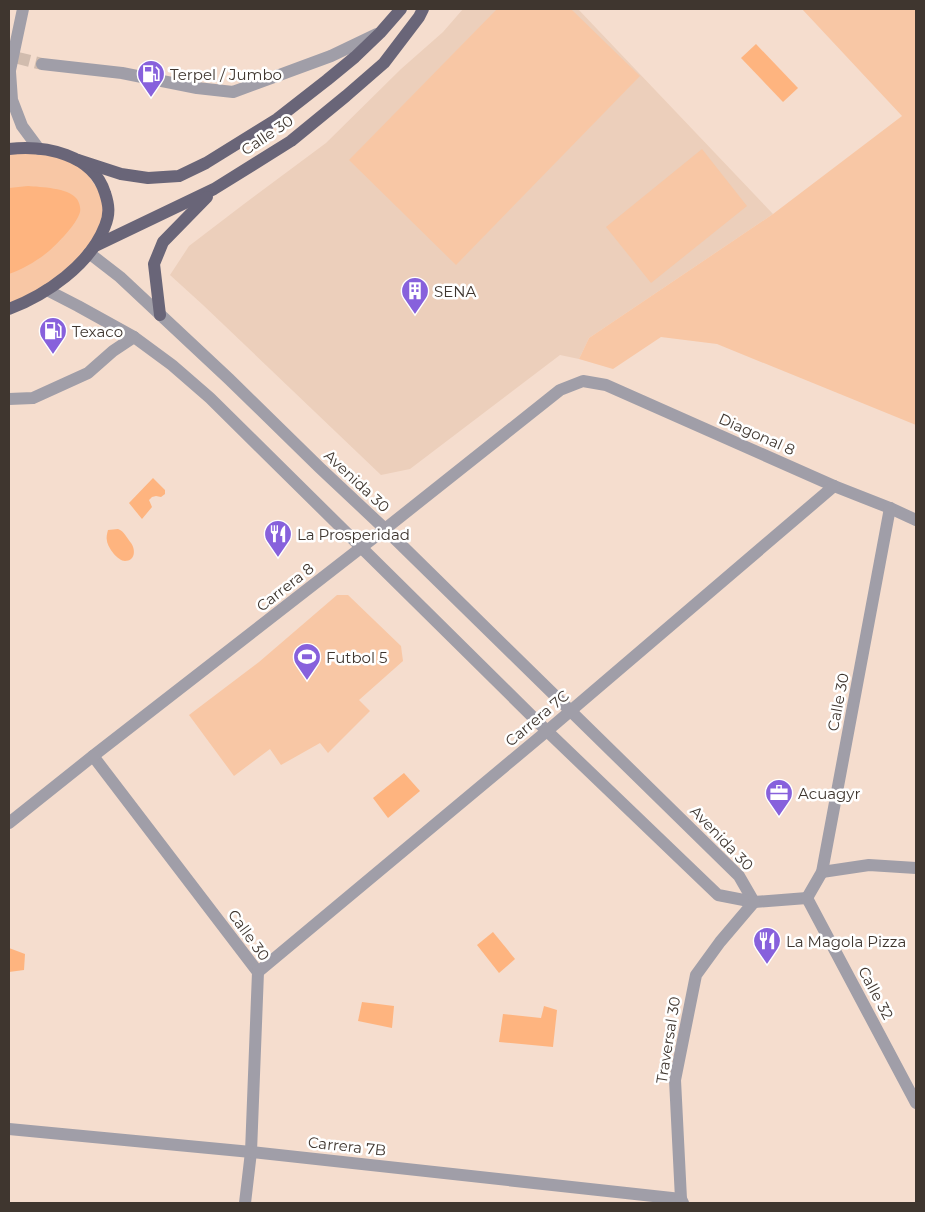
<svg xmlns="http://www.w3.org/2000/svg" width="925" height="1212" font-family="Montserrat,sans-serif">
<style>
.built{fill:#eccfbb}
.green{fill:#f8c7a5}
.water{fill:#feb47f}
.lines{fill:none;stroke-linecap:round;stroke-linejoin:round}
.minor-tunnel{stroke:#d1bcae;stroke-width:12;stroke-dasharray:12 6;stroke-linecap:butt}
.minor{stroke:#a09ea8;stroke-width:12}
.major{stroke:#696578;stroke-width:12}
.labels{text-anchor:middle;dominant-baseline:central;stroke-width:5;stroke-linejoin:round;paint-order:stroke}
.poi-label{font-size:15px;fill:#3f362f;stroke:#fff;text-anchor:start}
.street-label{font-size:15px;fill:#3f362f;stroke:#fff}
</style>
<rect width="100%" height="100%" fill="#f5ddce"/>
<polygon class="built" points="463,9 578,9 773,214 589,338 579,359 560,355 410,469 381,475 203,305 170,275 189,246 244,204 326,143 401,69 443,32"/>
<g class="green">
<polygon points="497,9 571,9 640,76 456,265 349,160"/>
<polygon points="802,9 916,9 916,425 717,344 661,337 613,369 579,359 589,338 773,214 902,116"/>
<polygon points="9,149 78,160 109,206 82,261 9,309"/>
<polygon points="702,149 747,206 651,283 606,227"/>
<polygon points="337,595 348,595 401,646 403,661 359,700 370,711 328,753 320,743 281,765 270,749 234,776 189,715 259,662"/>
</g>
<g class="water">
<polygon points="756,44 798,88 783,102 741,58"/>
<path d="M28,186c13,1 40,2 48,12 3,3 5,10 4,14 -3,12 -22,31 -31,39 -12,10 -26,18 -40,23v-86z"/>
<polygon points="153,478 165,490 165,494 161,497 156,496 152,497 149,500 152,507 142,519 129,503"/>
<path d="M118,529c6,2 9,9 13,14 5,7 4,18 -6,18 -7,0 -17,-13 -18,-20 -1,-4 0,-7 1,-11z"/>
<polygon points="404,773 420,791 388,818 373,798"/>
<polygon points="493,932 515,959 499,973 477,945"/>
<polygon points="9,948 25,954 24,970 9,972"/>
<polygon points="362,1002 394,1006 392,1028 358,1021"/>
<polygon points="544,1006 557,1010 553,1047 499,1042 503,1014 541,1018"/>
</g>
<g class="lines">
<polyline class="minor-tunnel" points="18,58 42,64"/>
<g class="minor">
<polyline points="42,64 122,73 197,88 233,92 331,56 377,34"/>
<polyline points="10,72 12,100 22,126 39,149"/>
<polyline points="9,75 23,9"/>
<polyline points="89,253 120,277 229,379 320,468 385,529 739,876 754,902"/>
<polyline points="47,290 78,306 134,337 172,365 210,398 547,731 718,895 754,902 807,898"/>
<polyline points="9,399 33,398 88,373 113,351 134,337"/>
<polyline points="93,756 258,972 251,1152 245,1203"/>
<polyline points="9,823 93,756 385,529 560,390 583,381 606,385 834,486 890,508 916,520"/>
<polyline points="822,872 869,865 916,868"/>
<polyline points="807,898 822,872 890,508"/>
<polyline points="807,898 916,1103"/>
<polyline points="258,972 547,731 834,486"/>
<polyline points="9,1129 251,1152 681,1199"/>
<polyline points="683,1203 681,1199 675,1080 696,975 720,942 754,902"/>
</g>
<g class="major">
<path d="M9,149c36,-4 84,5 96,44 4,12 5,21 0,33 -15,39 -59,69 -96,83"/>
<polyline points="78,160 121,174 148,178 179,176 206,163 277,119 327,80 355,57 380,33 401,9"/>
<polyline points="95,246 214,189 291,141 346,96 384,63 419,17 423,9"/>
<polyline points="160,315 154,264 163,242 207,197"/>
</g>
</g>
<defs>
<symbol id="fuel-pin" viewBox="-11 -11 22 30"><path d="M0 17L-7.5 6A9.5 9.5 0 1 1 7.5 6Z" fill="#8761dc" stroke="#fff"/><path d="M-5.5-6h7V0h2V4h1.3V-2.5L3-4.5l.8-.8L6-3V5H2.5V1h-1V6h-7ZM-4.2-4.7v3.2H.2V-4.7Z" fill="#fff"/></symbol>
<symbol id="building-pin" viewBox="-11 -11 22 30"><path d="M0 17L-7.5 6A9.5 9.5 0 1 1 7.5 6Z" fill="#8761dc" stroke="#fff"/><path d="M-4-6H4V6H1V3H-1V6H-4ZM-2.5-4.3h1.7v1.8h-1.7ZM.8-4.3h1.7v1.8H.8ZM-2.5-1h1.7V.8h-1.7ZM.8-1h1.7V.8H.8Z" fill="#fff"/></symbol>
<symbol id="restaurant-pin" viewBox="-11 -11 22 30"><path d="M0 17L-7.5 6A9.5 9.5 0 1 1 7.5 6Z" fill="#8761dc" stroke="#fff"/><path d="M-5-6h1v4h1v-4h1v4h1v-4h1v5L-1.5 .5V6h-2V.5L-5-1ZM5-6V6H3V1.5H1.5Q1.5-4 5-6Z" fill="#fff"/></symbol>
<symbol id="stadium-pin" viewBox="-11 -11 22 30"><path d="M0 17L-7.5 6A9.5 9.5 0 1 1 7.5 6Z" fill="#8761dc" stroke="#fff"/><path d="M0-5a6.5 5 0 1 0 0 10a6.5 5 0 1 0 0-10ZM-3.5-1.8h7v3.6h-7Z" fill="#fff"/></symbol>
<symbol id="office-pin" viewBox="-11 -11 22 30"><path d="M0 17L-7.5 6A9.5 9.5 0 1 1 7.5 6Z" fill="#8761dc" stroke="#fff"/><path d="M-6-3h4V-5.5h4V-3h4V5H-6ZM-1-4.5V-3h2v-1.5ZM-6 0V1H6V0Z" fill="#fff"/></symbol>
</defs>
<g fill-rule="evenodd">
<use href="#fuel-pin" x="135" y="58" width="32" height="43"/>
<use href="#building-pin" x="399" y="275" width="32" height="43"/>
<use href="#fuel-pin" x="37" y="315" width="32" height="43"/>
<use href="#restaurant-pin" x="262" y="518" width="32" height="43"/>
<use href="#stadium-pin" x="291" y="641" width="32" height="43"/>
<use href="#office-pin" x="763" y="777" width="32" height="43"/>
<use href="#restaurant-pin" x="751" y="925" width="32" height="43"/>
</g>
<g class="labels">
<g class="poi-label">
<text x="170" y="74">Terpel / Jumbo</text>
<text x="434" y="291">SENA</text>
<text x="72" y="331">Texaco</text>
<text x="297" y="534">La Prosperidad</text>
<text x="326" y="657">Futbol 5</text>
<text x="798" y="793">Acuagyr</text>
<text x="786" y="941">La Magola Pizza</text>
</g>
<g class="street-label">
<text transform="translate(267 135) rotate(-34)">Calle 30</text>
<text transform="translate(757 434) rotate(24)">Diagonal 8</text>
<text transform="translate(357 481) rotate(43)">Avenida 30</text>
<text transform="translate(285 587) rotate(-38)">Carrera 8</text>
<text transform="translate(838 702) rotate(-79)">Calle 30</text>
<text transform="translate(537 718) rotate(-40)">Carrera 7C</text>
<text transform="translate(722 838) rotate(46)">Avenida 30</text>
<text transform="translate(249 935) rotate(54)">Calle 30</text>
<text transform="translate(876 993) rotate(62)">Calle 32</text>
<text transform="translate(668 1040) rotate(-81)">Traversal 30</text>
<text transform="translate(347 1146) rotate(6)">Carrera 7B</text>
</g>
</g>
<rect width="925" height="1212" fill="none" stroke="#3f362f" stroke-width="20"/>
</svg>
